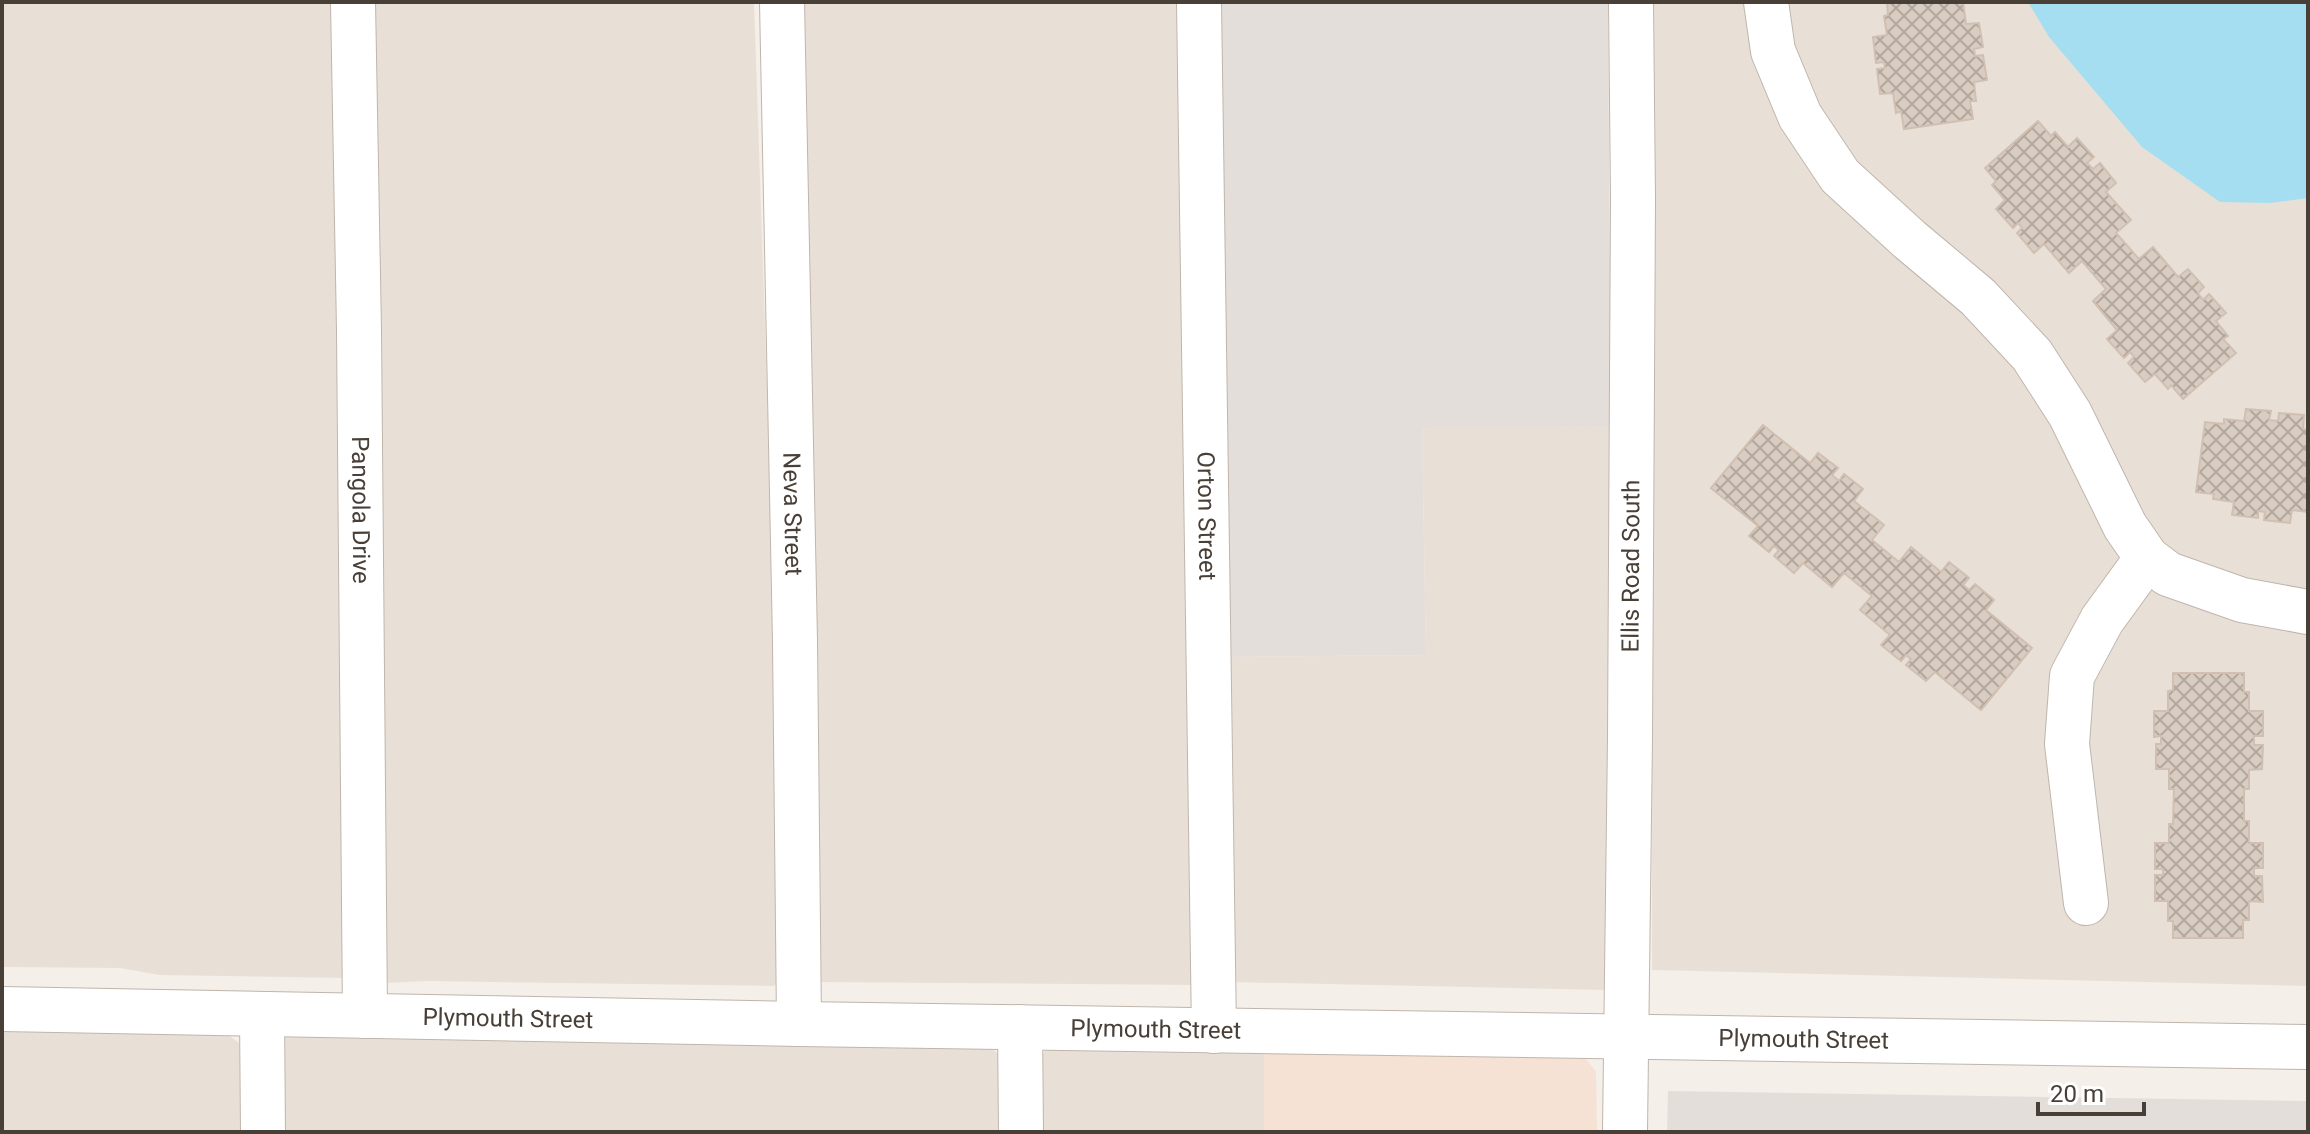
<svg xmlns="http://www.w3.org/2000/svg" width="2310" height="1134" font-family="Roboto,sans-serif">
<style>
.residential{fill:#e8e0d7}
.commercial{fill:#f6e2d4}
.industrial{fill:#e4deda}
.water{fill:#a5def1}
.building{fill:url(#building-cross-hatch);stroke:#d1c0b1;stroke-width:2}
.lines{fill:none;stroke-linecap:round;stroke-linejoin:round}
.minor-casing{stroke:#c0b5ab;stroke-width:46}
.minor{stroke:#fff;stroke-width:44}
.labels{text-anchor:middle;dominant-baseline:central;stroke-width:7;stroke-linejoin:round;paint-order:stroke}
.street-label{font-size:24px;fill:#483f37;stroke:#fff}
</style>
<defs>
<pattern id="building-cross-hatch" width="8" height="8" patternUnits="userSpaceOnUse" patternTransform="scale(2)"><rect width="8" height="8" fill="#d9ccc1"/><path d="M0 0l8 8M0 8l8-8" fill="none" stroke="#b2a79e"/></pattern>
</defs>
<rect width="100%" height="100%" fill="#f4efe9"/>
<g class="residential">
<polygon points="2,2 336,2 346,978 160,975 120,968 2,967"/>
<polygon points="364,2 754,2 787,980 773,986 427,981 384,983"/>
<polygon points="797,2 1182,2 1199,985 816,982"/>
<polygon points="1653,2 2308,2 2308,986 1652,970"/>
<polygon points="1422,427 1611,427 1609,990 1230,982 1222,657 1426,655"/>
<polygon points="2,1028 220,1029 239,1043 250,1064 251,1132 2,1132"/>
<polygon points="286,1036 983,1043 999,1054 1008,1132 275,1132 279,1041"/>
<polygon points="1056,1046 1264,1049 1264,1132 1032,1132 1031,1072 1045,1051"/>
</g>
<polygon class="commercial" points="1264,1049 1582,1054 1596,1072 1597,1132 1264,1132"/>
<g class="industrial">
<polygon points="1212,2 1608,2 1611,427 1422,428 1426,655 1222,657"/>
<polygon points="1668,1091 2308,1101 2308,1132 1667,1132"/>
</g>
<polygon class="water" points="2028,2 2308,2 2308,198 2270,203 2220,202 2142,147 2049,37"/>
<g class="building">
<polygon points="1887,2 1963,2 1966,24 1979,23 1983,47 1974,49 1975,56 1983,55 1987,80 1974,82 1976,101 1970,101 1973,119 1904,129 1901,111 1896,113 1893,93 1880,94 1877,69 1885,68 1884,62 1876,63 1873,37 1887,35 1884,16 1888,15"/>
<polygon points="2038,121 2051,136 2055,132 2068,147 2077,138 2094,157 2087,163 2093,169 2100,163 2116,183 2106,192 2131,220 2116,233 2139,259 2153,247 2178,277 2188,269 2204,287 2198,293 2203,300 2209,294 2226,313 2216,321 2228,336 2223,339 2236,353 2183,399 2171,385 2168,389 2155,374 2145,382 2128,363 2134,357 2130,352 2124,358 2107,339 2117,330 2093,301 2106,289 2082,261 2069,273 2044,244 2034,253 2017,233 2022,228 2018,223 2013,228 1996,209 2005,200 1992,185 1996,181 1985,168"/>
<polygon points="2246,409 2271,411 2269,420 2278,421 2279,413 2304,415 2303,429 2308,430 2308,512 2292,510 2290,523 2264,520 2265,512 2258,511 2258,518 2232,515 2234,502 2213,499 2214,494 2196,492 2205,422 2224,424 2224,419 2244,421"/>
<polygon points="1763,425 1810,463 1818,453 1838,468 1832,475 1839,481 1844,474 1863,489 1854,501 1884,525 1872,540 1899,562 1911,547 1941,572 1949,562 1969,578 1963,585 1969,590 1975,584 1994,600 1986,610 2032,648 1981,710 1935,672 1926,681 1906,665 1911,659 1906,655 1901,661 1881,645 1890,635 1860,610 1872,596 1844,573 1832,587 1803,563 1794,573 1774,556 1779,550 1774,546 1769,552 1749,536 1758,526 1711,488"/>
<polygon points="2173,673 2244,673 2244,692 2249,692 2249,711 2263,711 2263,736 2254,736 2254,745 2263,745 2262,769 2249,770 2249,789 2244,789 2244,821 2249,821 2249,843 2263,843 2263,868 2254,868 2254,876 2262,876 2263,902 2249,901 2249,920 2243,920 2243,938 2173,938 2173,921 2168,921 2168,901 2155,901 2155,875 2163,875 2163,869 2155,869 2155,843 2169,843 2169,824 2173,824 2174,789 2169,789 2169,769 2156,769 2156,744 2161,744 2161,736 2154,737 2154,711 2168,711 2168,691 2173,690"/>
</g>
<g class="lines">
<defs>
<g id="minor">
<path id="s1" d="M353,2l6,328 6,686"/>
<path id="s2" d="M782,2l13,639 4,383"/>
<path id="s3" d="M1199,2l15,1029"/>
<polyline points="1766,2 1773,51 1800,116 1840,176 1910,240 1978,297 2032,355 2070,414 2125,526 2147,558 2168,574 2242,600 2308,612"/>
<polyline points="2086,903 2067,744 2072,676 2102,620 2147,558"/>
<path id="s4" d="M2,1009l797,15 1509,23"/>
<polyline points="262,1014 263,1132"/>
<polyline points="1020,1027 1021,1132"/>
<path id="s5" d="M1625,1132l5,-394 3,-539 -2,-197"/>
</g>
</defs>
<use href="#minor" class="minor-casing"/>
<use href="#minor" class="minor"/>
</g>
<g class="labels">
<g class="street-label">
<text stroke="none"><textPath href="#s1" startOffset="508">Pangola Drive</textPath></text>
<text stroke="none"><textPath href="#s2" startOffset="512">Neva Street</textPath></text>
<text stroke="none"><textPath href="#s3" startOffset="514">Orton Street</textPath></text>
<text stroke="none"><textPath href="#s5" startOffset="566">Ellis Road South</textPath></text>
<text stroke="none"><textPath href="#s4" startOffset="506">Plymouth Street</textPath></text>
<text stroke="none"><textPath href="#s4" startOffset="1154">Plymouth Street</textPath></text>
<text stroke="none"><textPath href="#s4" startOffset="1802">Plymouth Street</textPath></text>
</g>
</g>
<rect width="2310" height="1134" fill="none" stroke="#483f37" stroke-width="8"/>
<path d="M2038 1102v12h106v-12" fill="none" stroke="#483f37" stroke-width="4"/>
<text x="2050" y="1102" font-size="24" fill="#483f37" stroke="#ffffff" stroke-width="6" paint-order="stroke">20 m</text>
</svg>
